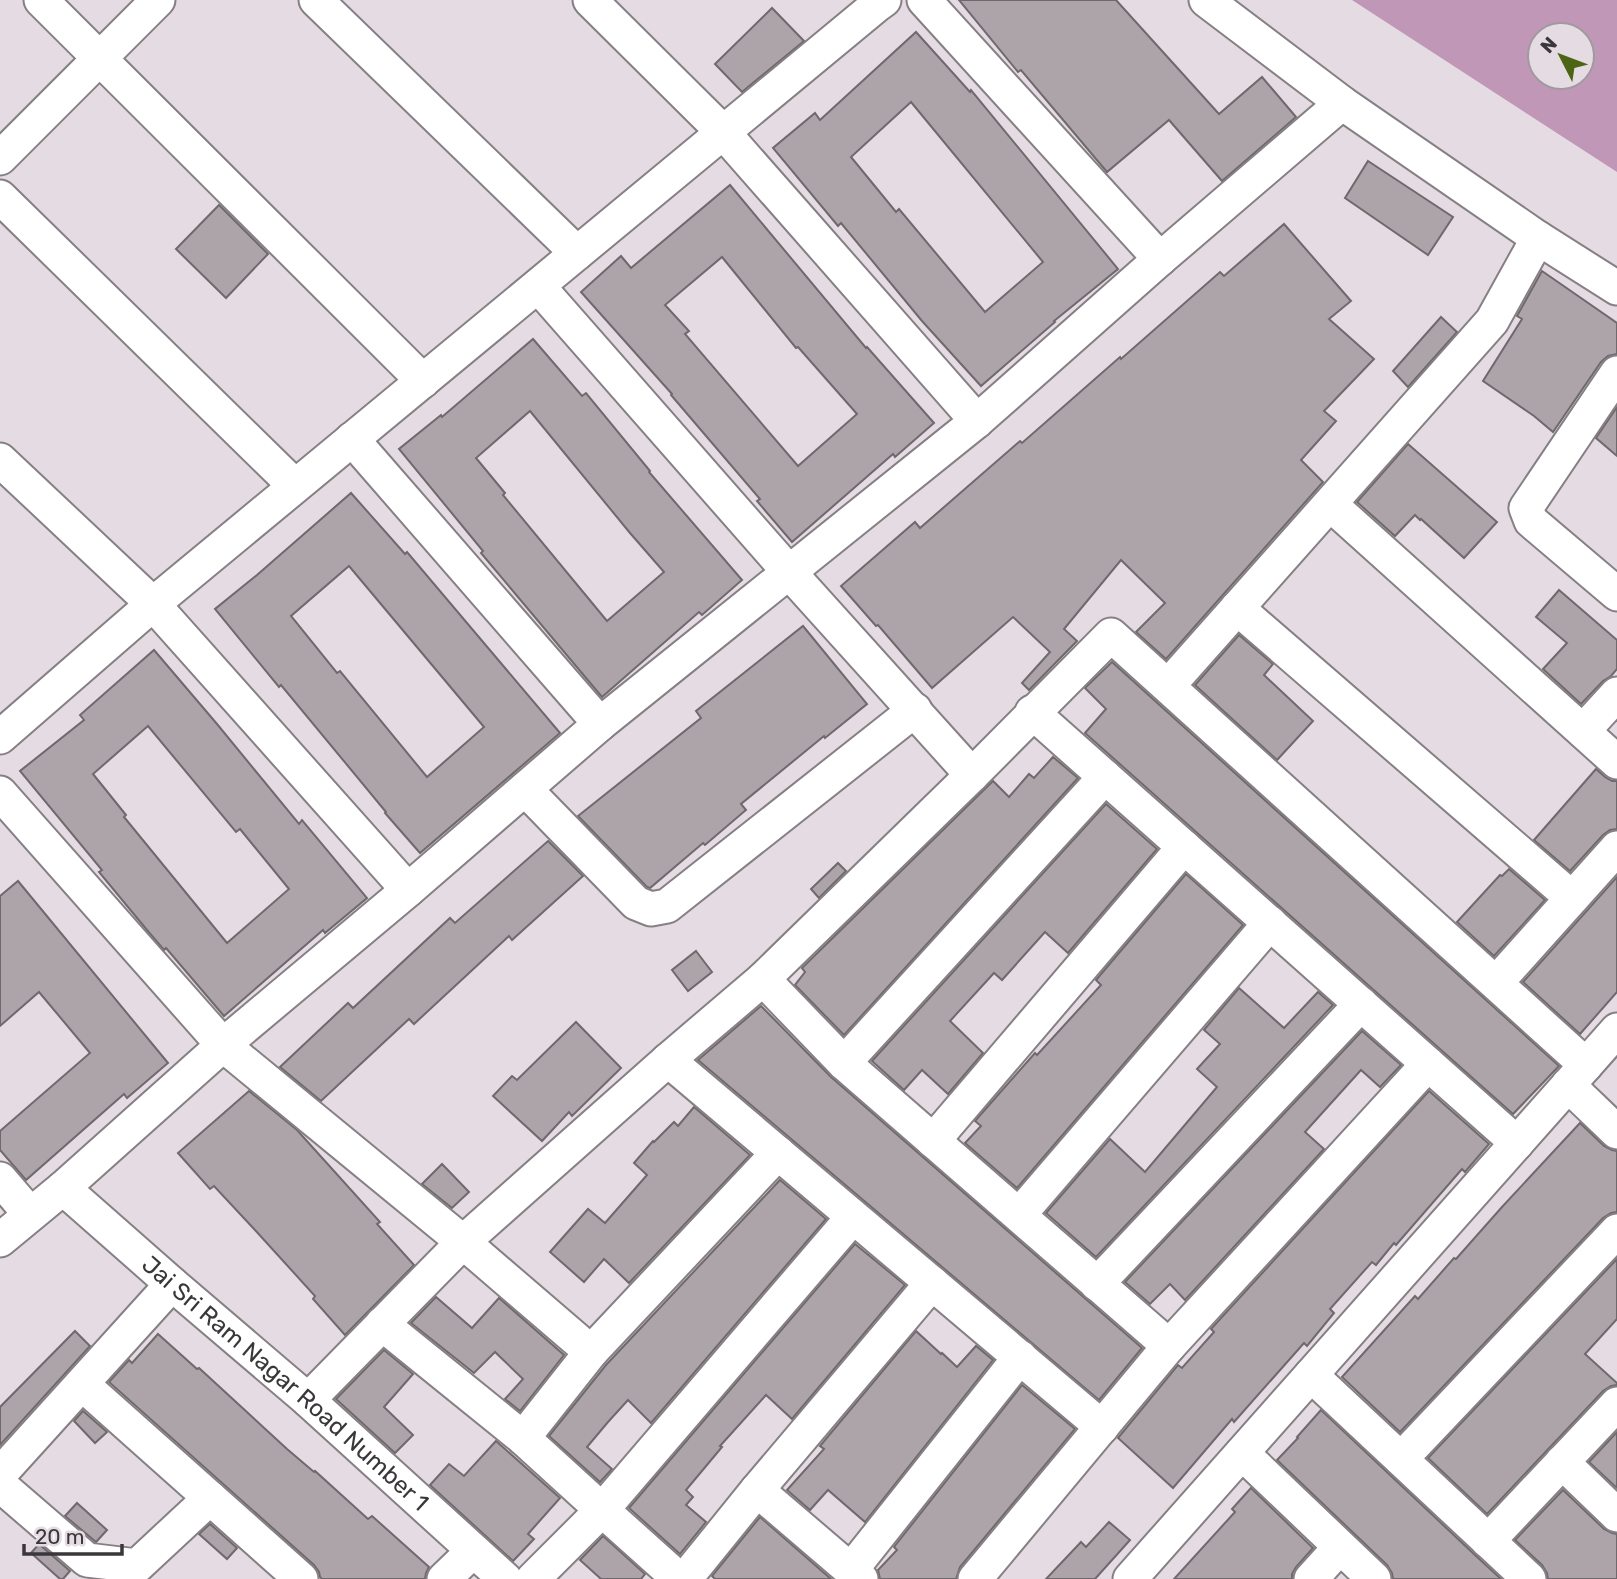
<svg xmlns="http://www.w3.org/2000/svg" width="1617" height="1579" font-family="Rubik,sans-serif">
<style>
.forest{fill:#c097b6;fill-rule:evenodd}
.building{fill:#aca4a9;stroke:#6f686d;stroke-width:2;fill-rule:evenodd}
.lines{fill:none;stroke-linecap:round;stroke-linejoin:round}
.minor-casing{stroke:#867f84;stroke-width:37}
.minor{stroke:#fff;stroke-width:33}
.labels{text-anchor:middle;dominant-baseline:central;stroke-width:5;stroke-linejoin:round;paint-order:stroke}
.street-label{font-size:24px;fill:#3a373a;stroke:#e4dce2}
</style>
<rect width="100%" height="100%" fill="#e4dce2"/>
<path class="forest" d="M1352,0h265v172zM1540,35h42v42h-42z"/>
<g class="building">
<polygon points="959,0 1116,0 1219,114 1262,77 1296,117 1222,181 1169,120 1107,172 1021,70 1018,72"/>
<polygon points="772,8 804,41 742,92 715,64"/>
<path d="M916,32l54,60 1,-2 147,179 -64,52 1,1 -74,64 -59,-65 -81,-98 -3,3 -65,-78 42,-35 5,7zM911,102l132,160 -58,50 -86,-103 -3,3 -45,-55z"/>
<polygon points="1368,161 1453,217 1428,255 1345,198"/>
<path d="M730,185l136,163 1,-1 67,76 -39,34 -2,-3 -101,88 -35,-41 3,-2 -89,-104 1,-1 -91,-102 40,-36 10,12zM722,257l74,91 2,-1 59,67 -59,52 -113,-132 4,-3 -24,-26z"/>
<polygon points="219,205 268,254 226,298 176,249"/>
<polygon points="1284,224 1351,301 1329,319 1374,359 1324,411 1336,421 1301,460 1323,482 1166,659 1136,632 1165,603 1121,560 1064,629 1077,641 1029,690 1022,683 1050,652 1013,617 932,688 878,625 876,626 841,586 915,522 920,528 1020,441 1022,443 1120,357 1121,359 1220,272 1224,276"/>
<polygon points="1542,271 1617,323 1617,354 1608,356 1601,362 1553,432 1534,416 1483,381 1522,319 1517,316"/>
<polygon points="1441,317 1457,332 1408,387 1393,371"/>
<path d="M533,339l49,57 4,-3 64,78 -1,1 93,108 -40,35 -3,-3 -97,85 -121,-144 2,-2 -84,-102 42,-34 1,2zM530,411l100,122 34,39 -57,49 -104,-126 2,-2 -29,-35z"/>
<polygon points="1617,407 1617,456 1596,438"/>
<polygon points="1408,444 1497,522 1464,558 1421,519 1420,520 1415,515 1395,536 1357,502"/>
<path d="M351,493l54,61 2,-2 153,181 -140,120 -35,-40 1,-1 -105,-127 -2,2 -64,-78 42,-34zM349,566l135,161 -57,50 -87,-106 -3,2 -46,-57z"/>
<polygon points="1559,590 1617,640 1617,669 1611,676 1603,681 1581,704 1543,669 1567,643 1536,617"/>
<polygon points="803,626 867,704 825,738 824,736 741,804 746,810 705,845 703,843 650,888 647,887 578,816 701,718 696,711"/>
<polygon points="1239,635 1273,664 1264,675 1313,721 1277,760 1195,685"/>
<path d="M154,650l63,74 82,100 3,-4 65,78 -42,35 -2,-3 -99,86 -58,-68 -2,2 -17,-20 -48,-58 3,-2 -82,-99 64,-51 -4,-5zM148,726l88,106 4,-3 49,60 -62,54 -103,-126 2,-2 -33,-41z"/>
<polygon points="1112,662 1559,1066 1513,1114 1085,733 1106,709 1085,688"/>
<polygon points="1053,757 1078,778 844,1035 795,985 805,972 802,968 993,781 1009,797 1029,774 1034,778"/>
<polygon points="1596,769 1605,777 1612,781 1617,781 1617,829 1610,830 1603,835 1570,871 1534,840"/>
<polygon points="1106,804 1157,849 1068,953 1045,932 1002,980 994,973 950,1021 983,1053 948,1094 922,1070 904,1090 872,1061"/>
<polygon points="548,841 583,876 512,940 509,936 414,1024 409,1019 321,1101 280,1067 348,1003 353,1008 450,918 455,923"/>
<polygon points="838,863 846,871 819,898 811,889"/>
<polygon points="1509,869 1545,900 1494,956 1457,922 1500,875 1502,876"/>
<polygon points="1186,874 1243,925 1017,1188 965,1143 981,1126 975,1121 1035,1053 1037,1055 1101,985 1096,980"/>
<polygon points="1617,877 1617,992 1580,1034 1523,982"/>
<polygon points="18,881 168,1063 127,1098 124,1094 26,1180 0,1150 0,1131 90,1053 39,992 0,1026 0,896"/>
<polygon points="696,951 712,972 688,991 672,970"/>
<polygon points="1239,988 1284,1028 1318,992 1333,1005 1096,1257 1046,1213 1110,1139 1145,1172 1217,1087 1197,1069 1220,1044 1204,1030"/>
<polygon points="761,1006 831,1077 1142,1348 1099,1400 698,1060"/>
<polygon points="576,1022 621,1068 572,1116 569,1112 542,1141 493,1096 512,1076 517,1080"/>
<polygon points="1362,1031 1401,1065 1380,1087 1361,1070 1305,1132 1324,1149 1185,1300 1170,1284 1150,1304 1125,1282"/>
<polygon points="249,1091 297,1130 380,1222 377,1224 414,1265 345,1335 313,1299 315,1296 255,1230 214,1186 210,1189 178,1153"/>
<polygon points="1429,1091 1489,1144 1465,1172 1462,1169 1396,1245 1394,1243 1376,1265 1372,1262 1330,1309 1334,1313 1307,1346 1304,1343 1234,1422 1232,1419 1173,1488 1118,1438 1178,1365 1182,1368 1214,1332 1211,1329"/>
<polygon points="694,1107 750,1155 629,1283 604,1259 584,1282 550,1252 588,1209 605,1223 647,1175 634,1163 653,1141 654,1142 674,1122 678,1126"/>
<polygon points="1580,1123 1604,1146 1612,1150 1617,1151 1617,1212 1611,1213 1603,1218 1400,1432 1342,1377 1415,1296 1418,1299 1454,1258 1456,1259 1502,1207"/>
<polygon points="442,1164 469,1192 452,1208 422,1184"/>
<polygon points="780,1180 826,1219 651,1423 628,1400 608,1422 587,1447 612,1469 600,1482 549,1436 606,1365"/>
<polygon points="855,1244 905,1285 792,1419 766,1395 720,1446 722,1447 686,1490 693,1497 686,1505 706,1522 680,1554 629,1508"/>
<polygon points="1617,1259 1617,1319 1585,1354 1617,1383 1617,1385 1611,1386 1603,1391 1487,1514 1428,1458"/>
<polygon points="436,1297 472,1328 499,1298 564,1355 520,1411 505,1399 523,1379 495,1352 474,1373 411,1323"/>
<polygon points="75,1331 90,1346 0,1445 0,1407"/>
<polygon points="916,1331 941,1354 942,1353 957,1367 976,1346 993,1360 865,1522 828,1490 810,1510 787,1490 824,1449 820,1446"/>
<polygon points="158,1334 197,1369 199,1368 287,1449 314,1472 315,1471 368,1519 372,1516 429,1567 426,1573 425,1579 322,1579 320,1577 319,1572 314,1565 109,1382 129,1360 132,1363"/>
<polygon points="384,1350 413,1374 384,1407 413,1435 395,1453 336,1399"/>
<polygon points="1022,1385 1075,1429 960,1567 956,1579 880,1579 878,1570 897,1550 894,1547"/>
<polygon points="1321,1410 1475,1555 1501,1579 1393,1579 1392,1573 1387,1565 1277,1460 1298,1438 1297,1437"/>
<polygon points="83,1411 107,1432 95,1443 74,1421"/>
<polygon points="1617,1432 1617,1488 1589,1462"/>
<polygon points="496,1441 560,1498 528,1534 534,1539 513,1561 430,1485 449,1464 464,1476"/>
<polygon points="1251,1488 1313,1548 1296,1567 1292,1574 1292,1579 1174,1579 1235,1512 1232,1509"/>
<polygon points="1563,1490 1604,1529 1612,1533 1617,1534 1617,1579 1548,1579 1547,1573 1542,1565 1515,1540"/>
<polygon points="77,1503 107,1530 96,1542 65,1516"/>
<polygon points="760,1517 831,1579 715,1579 712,1576"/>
<polygon points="1109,1522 1130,1540 1095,1579 1046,1579 1081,1542 1086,1547"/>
<polygon points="210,1524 237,1548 227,1559 199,1534"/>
<polygon points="603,1536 645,1574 641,1579 601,1579 580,1560"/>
<polygon points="39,1544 70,1571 63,1579 60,1579 31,1553"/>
</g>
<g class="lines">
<defs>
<g id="minor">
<polyline points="41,0 423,381"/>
<polyline points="316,0 577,253"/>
<polyline points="590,0 723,132 977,421"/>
<polyline points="924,0 1160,259"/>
<polyline points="1206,0 1342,103 1538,238 1617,288"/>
<polyline points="0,158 158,0"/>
<polyline points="0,197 295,486"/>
<polyline points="538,286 789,572 972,775"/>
<polyline points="1617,373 1526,508 1531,521 1617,594"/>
<polyline points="352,439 600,724"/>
<polyline points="0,460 153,604 408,890"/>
<polyline points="1330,504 1617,762"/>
<polyline points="1237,608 1572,898"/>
<polyline points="1168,686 1492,321 1538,238"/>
<polyline points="1032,712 1517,1143"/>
<polyline points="1583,731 1617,694"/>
<polyline points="0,737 153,604 877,5 884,0"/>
<polyline points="525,789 636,903 651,909 667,906 915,710"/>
<polyline points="0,793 223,1045 463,1242 591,1352"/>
<polyline points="763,979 844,1063 1169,1346"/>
<polyline points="1496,983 1617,848"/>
<polyline points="668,1060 1102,1427"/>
<polyline points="844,1063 1105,777"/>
<polyline points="1568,1085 1617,1132"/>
<polyline points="933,1141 1184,847"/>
<polyline points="0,1179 30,1214"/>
<path id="s1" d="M63,1188l109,96 136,116 197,179"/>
<polyline points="1019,1215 1270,923"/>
<polyline points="0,1240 63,1188 223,1045 408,890 600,724 977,421 1160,259 1342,103"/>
<polyline points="1097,1284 1361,1004"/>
<polyline points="382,1324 523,1438 602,1510 679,1579"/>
<polyline points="1311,1375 1529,1579"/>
<polyline points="82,1384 301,1579"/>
<polyline points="308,1400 463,1242 668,1060 763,979 972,775 1111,635 1586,1065"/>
<polyline points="523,1438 591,1352 778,1153"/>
<polyline points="1242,1453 1374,1579"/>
<polyline points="1401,1459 1617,1231"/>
<polyline points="1562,1462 1617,1515"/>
<polyline points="0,1474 172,1284"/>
<polyline points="0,1485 87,1560 137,1566 210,1498"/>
<polyline points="757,1490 861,1579"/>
<polyline points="1488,1541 1617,1404"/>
<polyline points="851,1570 1020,1357"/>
<polyline points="444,1579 473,1551"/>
<polyline points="533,1579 602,1510 853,1217"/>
<polyline points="685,1579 757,1490 932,1283"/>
<polyline points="975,1579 1169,1346 1428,1064"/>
<polyline points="1130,1579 1617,1030"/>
<polyline points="1311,1579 1340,1547"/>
</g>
</defs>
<use href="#minor" class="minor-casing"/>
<use href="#minor" class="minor"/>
</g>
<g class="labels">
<g class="street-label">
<text stroke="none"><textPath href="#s1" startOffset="296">Jai Sri Ram Nagar Road Number 1</textPath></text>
</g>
</g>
<g transform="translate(1561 56) rotate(312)"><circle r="33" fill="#e4dce2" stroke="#a09a9f" stroke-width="2"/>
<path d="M0-5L12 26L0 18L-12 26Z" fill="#4c6514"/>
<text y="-10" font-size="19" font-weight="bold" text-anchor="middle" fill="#3a373a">N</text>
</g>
<path d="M24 1544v10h98v-10" fill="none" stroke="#3a373a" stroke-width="3.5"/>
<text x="35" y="1544" font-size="21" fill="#3a373a" stroke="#e4dce2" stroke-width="5" paint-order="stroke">20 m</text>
</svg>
